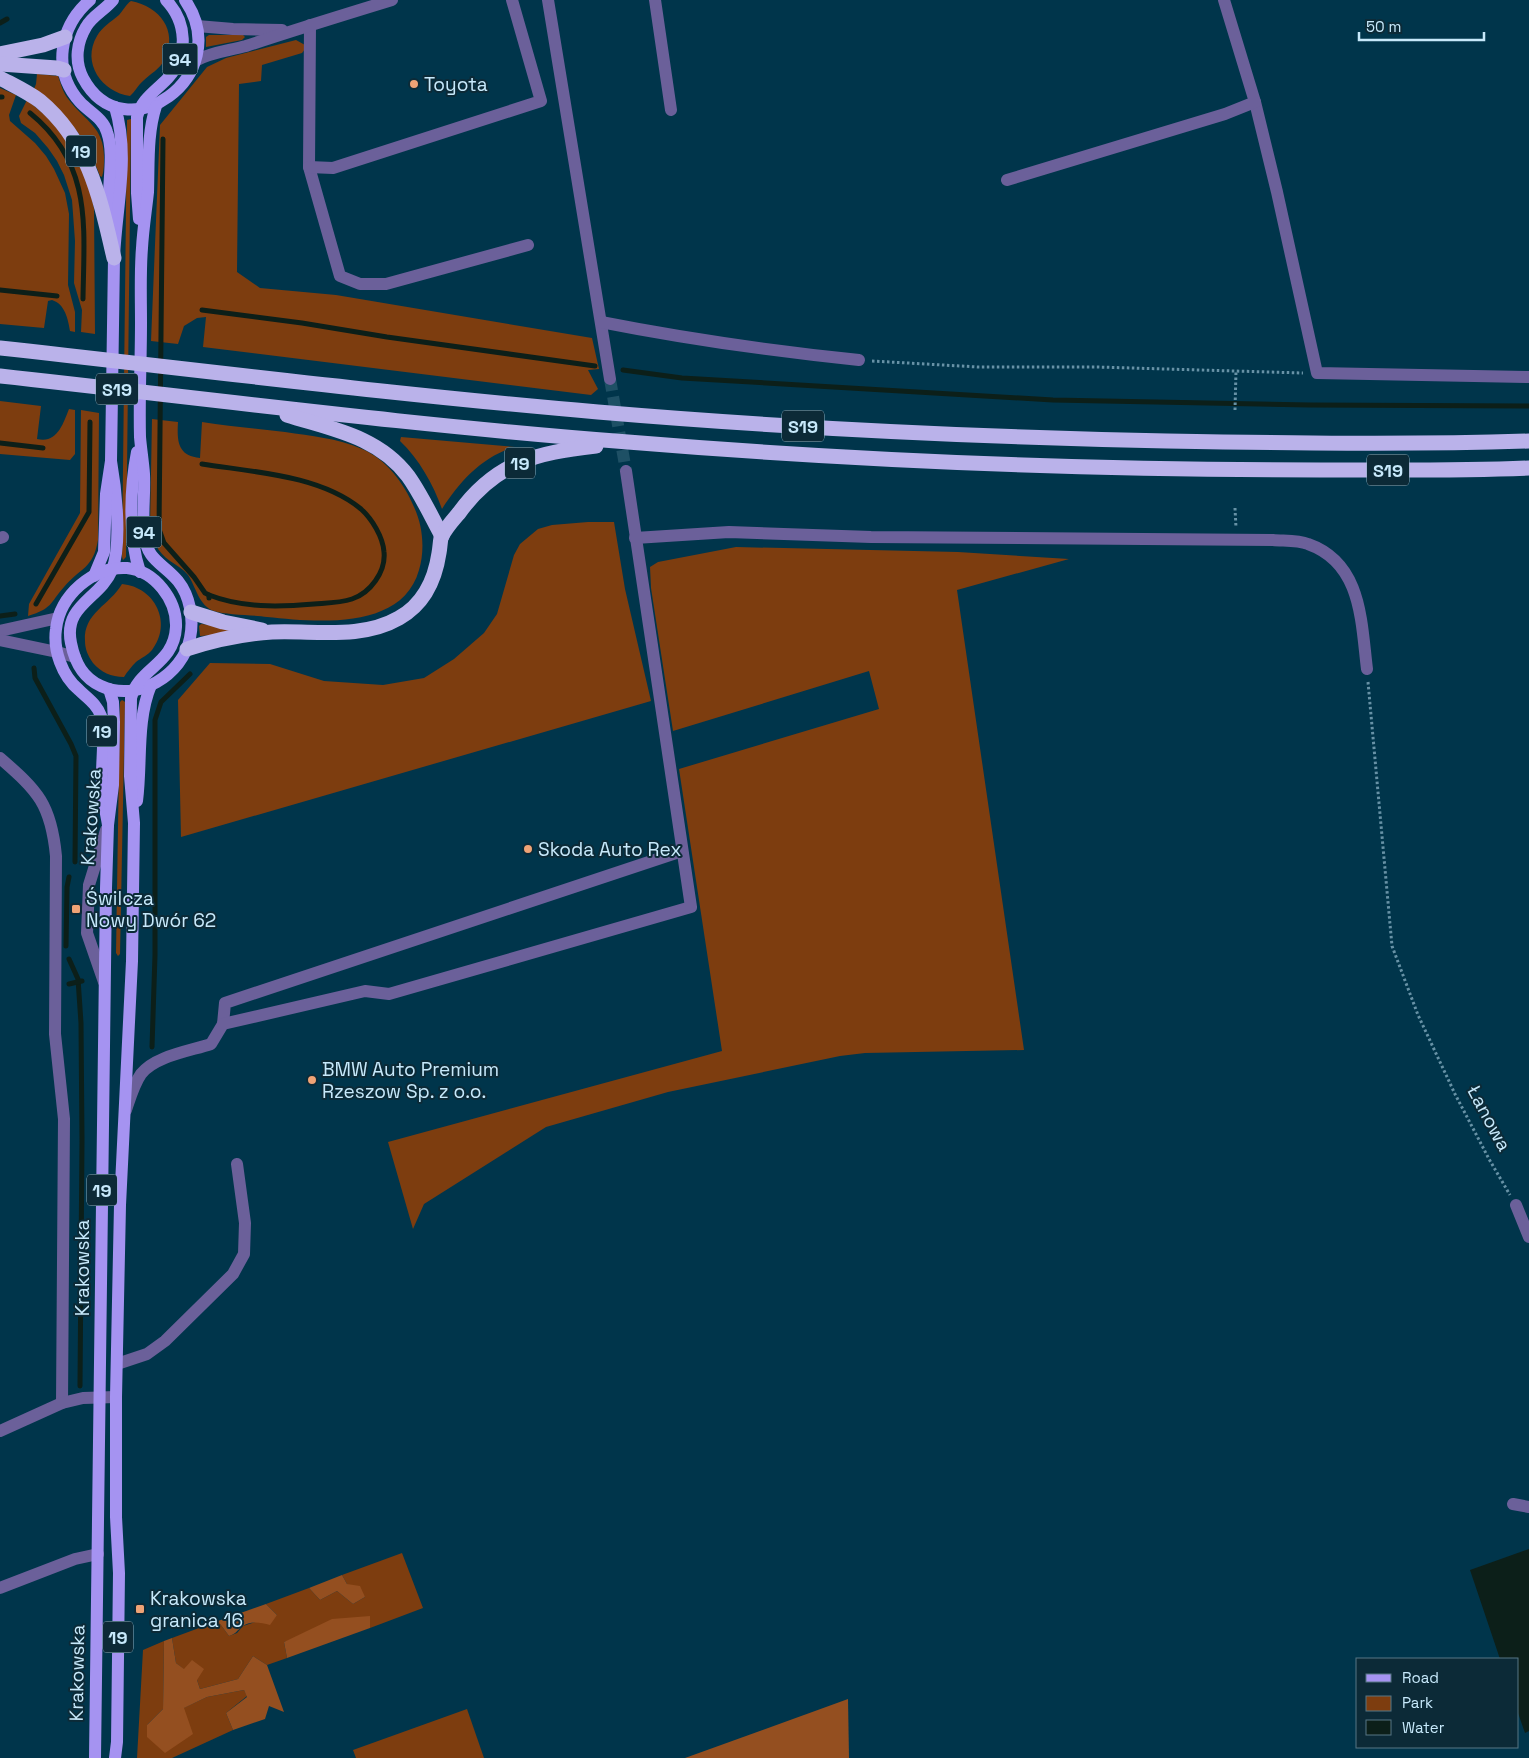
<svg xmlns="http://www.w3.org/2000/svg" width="1529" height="1758" font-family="'Space Grotesk',sans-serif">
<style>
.green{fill:#7d3d0f}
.forest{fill:#944f20}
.water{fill:#0c1f19}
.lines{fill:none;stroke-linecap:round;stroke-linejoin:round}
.stream{stroke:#0c1f19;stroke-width:5}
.minor-tunnel{stroke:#1e5065;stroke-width:12;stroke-dasharray:12 6;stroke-linecap:butt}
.path{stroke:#6792a6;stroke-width:3;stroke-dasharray:2.5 2.5;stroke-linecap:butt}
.minor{stroke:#6b609a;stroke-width:12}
.major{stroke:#a593f1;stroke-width:12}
.highway{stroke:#bab2ea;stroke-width:15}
.poi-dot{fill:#efa376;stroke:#0c2a37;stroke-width:2}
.labels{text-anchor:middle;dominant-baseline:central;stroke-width:4;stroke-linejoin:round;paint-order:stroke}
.shield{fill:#0c2a37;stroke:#8fb0c0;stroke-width:1}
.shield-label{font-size:18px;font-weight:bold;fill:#c7e9fb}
.poi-label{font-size:19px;fill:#c7e9fb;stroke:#0c2a37;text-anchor:start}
.street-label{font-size:19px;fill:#c7e9fb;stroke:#0c2a37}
</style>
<rect width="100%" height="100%" fill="#00354b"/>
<g class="green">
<path d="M131,1c29,6 47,29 34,58 -5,10 -15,15 -22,22 -5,4 -8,11 -13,15 -28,-4 -49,-33 -33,-60 5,-9 14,-14 22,-21 4,-4 7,-11 12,-14z"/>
<polygon points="209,35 243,35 245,37 242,40 206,47 206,37"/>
<polygon points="296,40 305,45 305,49 302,53 262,65 261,81 239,84 237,272 260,288 336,295 592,338 599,369 588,370 598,389 591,395 203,347 206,317 197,318 184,326 178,344 151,341 160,125 207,67 226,58"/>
<path d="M37,74l21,2c3,8 5,17 11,24 16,21 35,27 35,57 0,7 0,13 -2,20l-2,-1c-16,-43 -32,-58 -66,-87l2,-5z"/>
<path d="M0,88l16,7 -7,20 1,6 25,22 11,13 8,13 11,24 4,21 -1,71 7,27v20l-5,-1c-2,-12 -5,-27 -18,-31l-4,1 -4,27 -44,-4z"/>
<polygon points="27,100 52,121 73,149 89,184 94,209 95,334 81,332 82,310 74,283 75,241 72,200 64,175 57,161 48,148 35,133 21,123 19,116"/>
<polygon points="131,119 126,557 123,560 122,557 127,122 127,120"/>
<path d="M0,401l41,5 -4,33c20,5 26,-15 32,-30l6,1v44l-5,6 -70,-6z"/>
<path d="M81,410l18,3 -1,127c-5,29 -17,27 -34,47 -15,17 -11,21 -36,29l1,-12 51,-91z"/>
<path d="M152,419l26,3c-1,18 -1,34 22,36l2,-36c27,4 55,7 83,10 26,4 52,6 77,17 24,10 42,34 52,58 9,19 11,43 5,63 -17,61 -103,52 -152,47 -13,-2 -42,-2 -53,-6 -15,-5 -18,-24 -26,-36 -5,-6 -12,-10 -18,-14 -13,-9 -17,-20 -20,-34z"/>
<path d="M401,437l114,10c-32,9 -55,34 -73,62 -9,-25 -23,-50 -42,-68z"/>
<polygon points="588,522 614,522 625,589 651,701 181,837 178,700 210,663 270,664 324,681 383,685 424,678 454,659 484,633 497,614 514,555 520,544 538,529 552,525"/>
<polygon points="736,547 958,552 1069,559 957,590 1024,1050 865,1053 840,1056 668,1092 546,1127 424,1204 413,1229 388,1142 722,1051 679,769 879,709 869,671 673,731 651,588 650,567 658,562"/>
<path d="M122,584c33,3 51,39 30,66 -4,5 -11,8 -16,12 -4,4 -9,10 -12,15 -13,0 -23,-5 -31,-14 -5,-7 -8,-14 -8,-22 -2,-28 25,-36 37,-57z"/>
<polygon points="201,624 235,628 236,633 200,636 199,626"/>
<polygon points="122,700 125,702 120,954 118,956 116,953 120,702"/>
<polygon points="402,1553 423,1608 370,1628 370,1617 284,1642 287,1658 267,1665 253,1656 238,1679 200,1689 197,1680 176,1663 172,1638 218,1621 229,1636 237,1633 243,1626 277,1615 266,1604 309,1588 320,1600 337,1591 353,1604 365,1597 347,1584 342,1575"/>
<polygon points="164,1641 163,1709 147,1725 207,1697 244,1690 247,1696 226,1713 233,1730 172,1758 137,1758 143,1650"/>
<polygon points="467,1709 484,1758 356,1758 353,1750"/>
</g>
<g class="forest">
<polygon points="342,1575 347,1584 360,1586 365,1597 353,1604 337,1591 320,1600 309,1588"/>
<path d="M266,1604l11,11 -7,10c-9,-2 -20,-5 -28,2 -6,4 -5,6 -13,9l-11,-15z"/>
<polygon points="370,1616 370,1628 287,1658 284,1642 332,1619"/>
<polygon points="172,1638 176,1663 184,1669 192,1660 204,1669 197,1680 200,1689 238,1679 253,1656 267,1665 284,1712 269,1706 265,1719 233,1730 226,1713 247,1697 244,1690 207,1697 184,1708 193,1734 165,1753 147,1737 147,1725 163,1709 164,1641"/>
<polygon points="848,1699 849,1758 685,1758"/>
</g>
<polygon class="water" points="1529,1549 1529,1731 1525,1733 1518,1713 1518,1659 1500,1659 1470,1570"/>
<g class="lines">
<g class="stream">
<polyline points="0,23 7,19"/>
<polyline points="0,97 2,97"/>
<path d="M30,113c63,51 54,114 53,186"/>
<polyline points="163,139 159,529 164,543 194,577 205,593 209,595"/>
<polyline points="0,290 57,296"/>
<polyline points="202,310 302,323 387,337 595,366"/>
<polyline points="623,370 682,378 1053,400 1310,405 1529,406"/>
<polyline points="0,443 43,448"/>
<path d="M202,464c51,8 118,11 159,45 11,10 22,28 23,43 2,20 -14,41 -32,47 -12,4 -25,4 -38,5 -35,3 -72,4 -105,-9v3"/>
<polyline points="36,604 89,512 90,422"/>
<polyline points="0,616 15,614"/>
<polyline points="34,668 35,678 71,744 76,756 75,862"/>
<polyline points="66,946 67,887 69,877"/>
<polyline points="69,959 78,979 81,1023 82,1140 80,1386"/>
<polyline points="69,984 82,981"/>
<polyline points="152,1047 155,955 155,720 161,702 190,674"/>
</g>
<polyline class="minor-tunnel" points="610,379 626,471"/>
<g class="path">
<polyline points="872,361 978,367 1097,367 1303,373"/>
<polyline points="1235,410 1236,371"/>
<polyline points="1235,508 1236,528"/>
<polyline points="1368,682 1392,946 1418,1015 1455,1094 1489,1159 1510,1195"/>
</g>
<g class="minor">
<polyline points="548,0 610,379"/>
<polyline points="655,0 671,110"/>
<polyline points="310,25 309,167 340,276 360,284 386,284 528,245"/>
<polyline points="197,26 233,29 282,30"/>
<path d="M195,61c16,-9 33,-10 51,-15 48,-16 97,-31 146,-46"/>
<polyline points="1255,102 1277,192 1317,373 1529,377"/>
<polyline points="309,167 333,168 541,101 512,0"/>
<polyline points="1007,180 1225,114 1255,102 1224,0"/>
<path d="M601,322c86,17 171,29 258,38"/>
<polyline points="0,538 3,537"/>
<path d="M635,538l94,-6 142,5 402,3c11,1 25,0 35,4 54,19 53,77 59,125"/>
<polyline points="0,631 58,618"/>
<polyline points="0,640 57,652 75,657"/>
<path d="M0,758c38,33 51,46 56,98l-1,178 9,85 -2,284"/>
<polyline points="104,982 87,933 89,885 106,830"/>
<polyline points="223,1024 225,1003 682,851"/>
<path d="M126,1110c4,-12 8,-26 15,-36 14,-18 49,-23 70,-30l12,-20 142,-33 24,3 302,-87 -65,-436"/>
<polyline points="1516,1205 1529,1237"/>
<polyline points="117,1364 147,1354 165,1341 233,1274 244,1254 245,1223 237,1164"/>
<polyline points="0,1431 62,1403 83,1398 116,1397"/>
<polyline points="1513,1504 1529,1507"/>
<polyline points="0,1588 75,1559 98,1554"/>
</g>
<g class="major">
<path d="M90,0c-30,26 -39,70 -10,102 9,10 23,16 27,30 7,20 2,44 2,65 0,8 2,17 3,26"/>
<path d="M113,0c-8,10 -21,16 -27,27 -9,15 -12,34 -3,51 41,77 154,-2 102,-78"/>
<path d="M139,219l-2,-26v-76c5,-19 19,-26 31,-39 21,-23 19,-56 -2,-78"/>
<path d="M137,452c-7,36 -9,85 3,120"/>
<path d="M111,461c5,28 11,83 1,109 -12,29 -49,35 -41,73 4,20 12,35 30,43 36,17 82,-11 89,-48 4,-19 0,-42 -12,-57 -15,-18 -31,-20 -34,-47 -2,-20 1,-40 0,-60 -1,-13 -3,-25 -4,-37 -1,-38 1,-77 1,-115 0,-25 -1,-50 1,-74 1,-19 4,-37 6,-56 1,-29 -1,-58 8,-86"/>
<path d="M94,576l10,-24 2,-58 5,-33 3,-203c2,-50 16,-102 1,-151"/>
<path d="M137,801c5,-38 -1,-80 14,-116"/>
<path d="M108,825c-2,-13 -6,-27 -6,-41 -1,-22 4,-47 -1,-68 -4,-12 -14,-18 -22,-26 -17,-14 -26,-40 -23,-61 4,-34 37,-63 71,-61 28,3 50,32 49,59 -2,38 -37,40 -45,71l-1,78 4,47 -2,138 -12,244 -4,192v120l3,56 -2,169 -2,16"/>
<polyline points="95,1758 106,888 108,825 113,785 114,722 113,702 109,689"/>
</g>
<g class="highway">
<polyline points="0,54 43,45 65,37"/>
<polyline points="0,64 57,68 64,70"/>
<path d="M0,78c13,7 28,14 40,23 49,41 60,97 74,157"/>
<path d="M0,348c199,22 398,47 598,64 189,16 379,25 569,29 120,2 241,4 362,0"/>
<path d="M0,376c209,23 418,50 628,66 231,19 462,28 693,28 69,0 139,1 208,-2"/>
<path d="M287,415c44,14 91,21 121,61 13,18 23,40 34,60"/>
<polyline points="191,612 223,622 262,630"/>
<path d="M187,649c27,-9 57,-15 85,-17 42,-2 89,8 127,-14 25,-14 36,-38 40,-65 1,-5 1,-10 2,-15 3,-8 12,-18 18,-25 37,-51 77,-60 137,-67"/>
</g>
</g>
<g class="poi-dot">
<circle cx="414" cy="84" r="5"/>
<circle cx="528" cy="849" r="5"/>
<rect x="71" y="904" width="10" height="10" rx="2.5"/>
<circle cx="312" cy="1080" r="5"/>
<rect x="135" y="1604" width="10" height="10" rx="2.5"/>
</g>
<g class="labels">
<g class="shield">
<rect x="162.5" y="43.5" width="35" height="31" rx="4"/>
<rect x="66" y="135.5" width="30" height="31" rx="4"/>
<rect x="96" y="373.5" width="42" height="31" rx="4"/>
<rect x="782" y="410.5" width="42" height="31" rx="4"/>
<rect x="505" y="447.5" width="30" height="31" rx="4"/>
<rect x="1367" y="454.5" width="42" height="31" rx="4"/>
<rect x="126.5" y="516.5" width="35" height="31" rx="4"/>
<rect x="87" y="715.5" width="30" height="31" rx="4"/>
<rect x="87" y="1174.5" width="30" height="31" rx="4"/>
<rect x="103" y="1621.5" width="30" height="31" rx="4"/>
</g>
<g class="shield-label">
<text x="180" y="59">94</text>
<text x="81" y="151">19</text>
<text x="117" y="389">S19</text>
<text x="803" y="426">S19</text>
<text x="520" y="463">19</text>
<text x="1388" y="470">S19</text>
<text x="144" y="532">94</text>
<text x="102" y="731">19</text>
<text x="102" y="1190">19</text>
<text x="118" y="1637">19</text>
</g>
<g class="poi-label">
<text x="424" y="84">Toyota</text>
<text x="538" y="849">Skoda Auto Rex</text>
<text x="86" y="898">Świlcza<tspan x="86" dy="22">Nowy Dwór 62</tspan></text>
<text x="322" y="1069">BMW Auto Premium<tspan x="322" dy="22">Rzeszow Sp. z o.o.</tspan></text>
<text x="150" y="1598">Krakowska<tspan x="150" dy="22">granica 16</tspan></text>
</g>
<g class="street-label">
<text transform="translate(91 817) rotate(-86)">Krakowska</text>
<text transform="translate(1489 1118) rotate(62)">Łanowa</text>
<text transform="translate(82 1268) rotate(-90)">Krakowska</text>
<text transform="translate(77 1673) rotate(-89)">Krakowska</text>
</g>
</g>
<rect x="1356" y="1658" width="162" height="90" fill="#0c2a37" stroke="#577685"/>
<rect x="1366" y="1674" width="25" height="8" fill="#a593f1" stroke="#577685"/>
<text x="1402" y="1683" font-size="15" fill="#c7e9fb">Road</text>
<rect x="1366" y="1696" width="25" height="15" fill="#7d3d0f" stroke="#577685"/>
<text x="1402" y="1708" font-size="15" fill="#c7e9fb">Park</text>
<rect x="1366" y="1720" width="25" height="15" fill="#0c1f19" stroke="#577685"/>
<text x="1402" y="1733" font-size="15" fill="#c7e9fb">Water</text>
<path d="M1359 32v8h125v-8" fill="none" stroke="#c7e9fb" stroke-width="2.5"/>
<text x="1366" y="32" font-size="15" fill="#c7e9fb" stroke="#0c2a37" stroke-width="4" paint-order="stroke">50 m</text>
</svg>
